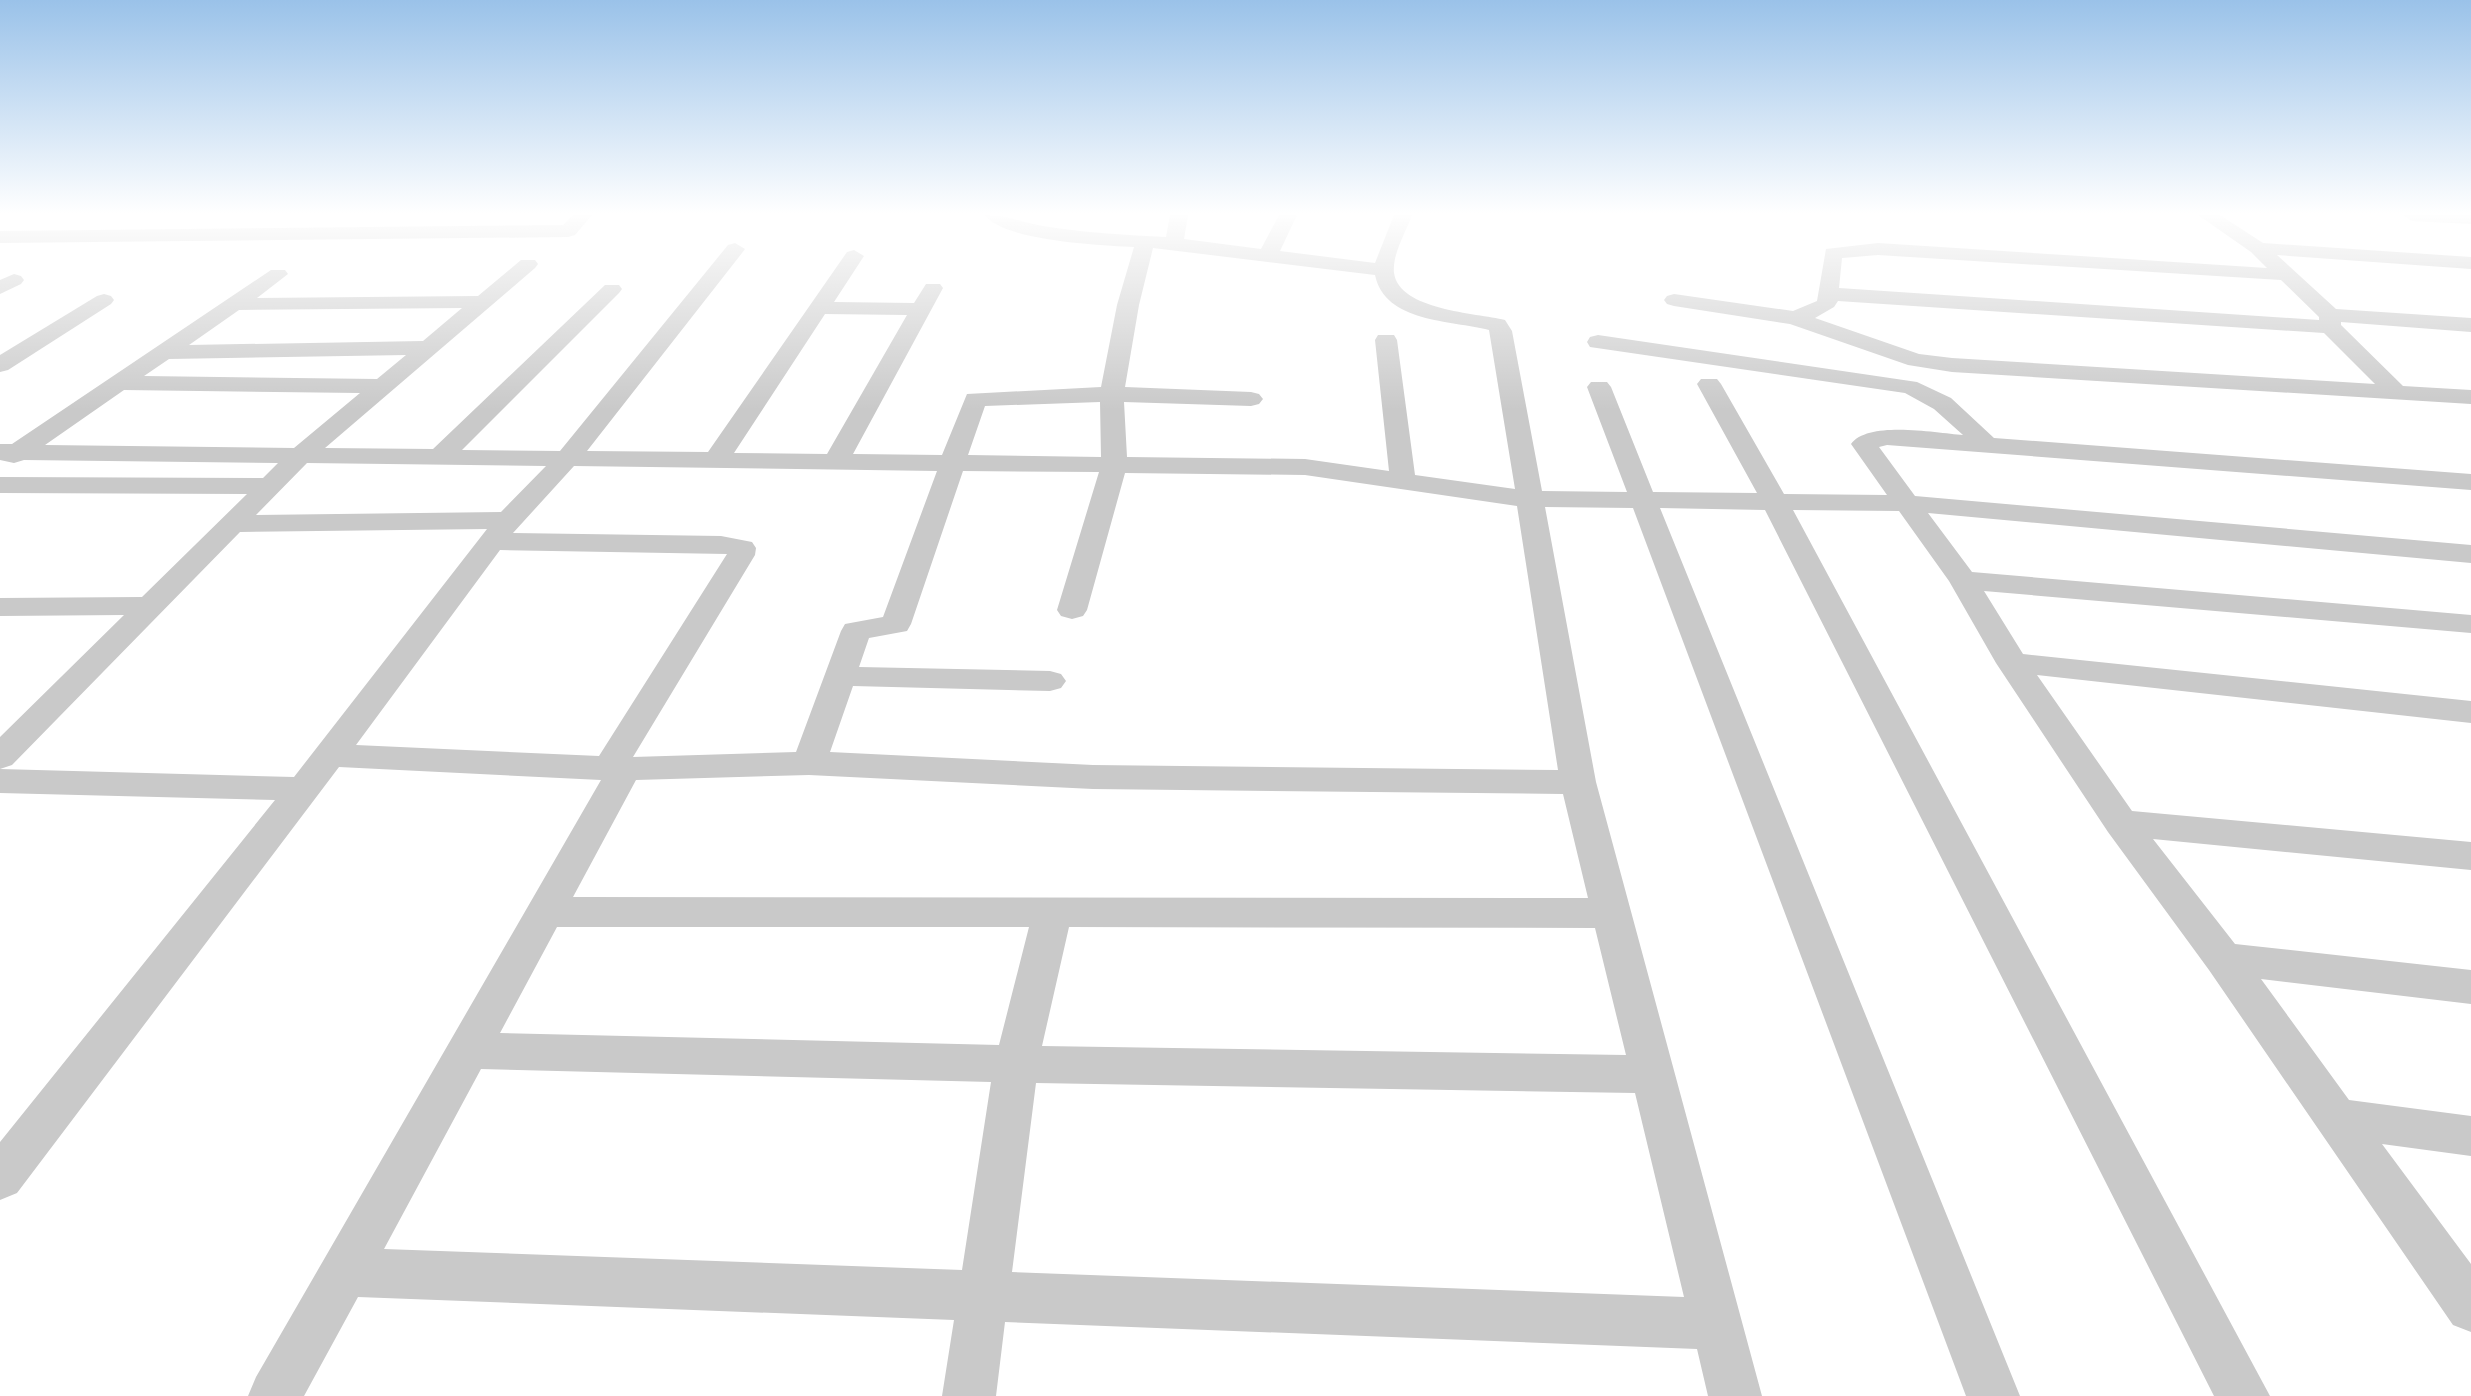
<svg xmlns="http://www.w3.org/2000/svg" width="2471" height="1396" font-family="'Fira Sans',sans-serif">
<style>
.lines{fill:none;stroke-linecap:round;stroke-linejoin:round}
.minor{fill:#c9c9c9;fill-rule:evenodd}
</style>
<rect width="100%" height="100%" fill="#fff"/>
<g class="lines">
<g class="minor">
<polygon points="573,215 592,215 575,235 568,237 0,243 0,231 563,225"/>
<path d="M985,215c22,0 41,9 64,12 38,6 78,8 117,10l4,-22h18l-4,24 77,10 18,-34h18l-17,36 95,12 19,-48h18c-6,17 -20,39 -18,58 5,37 82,40 111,47l7,11 30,160 85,1 -40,-105 4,-5h16l4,5 42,105 104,1 -60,-109 4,-5h16l4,5 63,110 103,1 -36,-51c17,-24 86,-11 112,-9l-29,-26 -29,-16 -315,-46 -3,-5 3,-5 8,-2 319,47 34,16 43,40 477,36v16l-584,-45 -8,2 36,49 556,49v18l-543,-50 44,59 499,43v18l-487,-42 39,63 448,47v22l-434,-48 95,136 339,31v28l-318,-31 82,105 236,26v34l-210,-25 88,121 122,16v40l-89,-12 89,120v68l-18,-7 -244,-355 -101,-138 -112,-169 -47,-82 -50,-70 -106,-1 477,886h-56l-449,-886 -105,-2 360,888h-54l-333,-888 -88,-1 51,275 166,614h-54l-11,-47 -692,-27 -9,74h-54l12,-76 -596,-23 -54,99h-56l8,-19 345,-597 -262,-13 -322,426 -17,7v-58l275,-342 -275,-7v-24l294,8 193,-248 -247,3 -228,233 -12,4v-32l124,-122 -124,1v-18l142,-1 105,-103 -247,-1v-16l263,1 15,-15 -254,-3 -10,3 -14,-3v-16h12l259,-174h14l3,4 -31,24 221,-2 43,-36h14l3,4 -3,4 -210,180 108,1 172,-164h14l3,4 -3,4 -157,157 98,1 168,-206 7,-2 10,6 -3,4 -155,198 121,1 139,-200 7,-2 10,6 -30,46 80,1 12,-19h14l3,4 -90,166 89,1 25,-61 134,-7 16,-82 17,-58c-32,-2 -131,-6 -149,-32zM1153,248l222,27c10,48 76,45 114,55l26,159 -100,-14 -18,-135 -3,-5h-16l-3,5 14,131 -84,-12 -178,-2 -3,-55 127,4 8,-2 4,-5 -4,-5 -8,-2 -126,-5 14,-82zM462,308l-39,33 -234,4 50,-35zM825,314l82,1 -80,139 -93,-1zM406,355l-29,24 -233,-3 25,-17zM124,390l236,3 -66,55 -249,-3zM1100,402l1,55 -133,-2 17,-49zM307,463l239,3 -45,46 -245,3zM574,466l363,5 -54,146 -38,7 -4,7 -45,121 -163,5 122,-202 1,-7 -4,-6 -31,-6 -208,-3zM963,471l136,1 -42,138 4,6 11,3 11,-3 4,-6 38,-137 180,2 212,31 41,264 -465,-5 -263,-13 23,-66 197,5 11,-3 5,-7 -5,-7 -11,-3 -191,-4 10,-29 38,-7 4,-7zM500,550l227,4 -128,202 -243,-11zM809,775l284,14 470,5 25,104 -1015,-1 63,-117zM557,927h472l-30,118 -499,-12zM1069,927l526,1 31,127 -584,-9zM481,1069l510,13 -29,188 -578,-21zM1036,1083l599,10 49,204 -672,-25z"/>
<path d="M2198,215h22l43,28 208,14v12l-194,-14 59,54 135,9v14l-130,-10v3l62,61 68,4v14l-519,-32 -44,-7 -118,-41 -116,-18 -7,-2 -3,-4 3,-4 7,-2 119,17 24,-10 9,-52 52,-6 389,25 -16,-16zM1878,255l403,25 38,37v3l-480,-32 3,-30zM1838,301l486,32 51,51 -423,-26 -33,-4 -104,-36 19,-11z"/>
<polygon points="2403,215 2471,215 2471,224 2412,221"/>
<polygon points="14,274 21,276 24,280 21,284 0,294 0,280"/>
<polygon points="104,294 111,296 114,300 111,304 8,370 0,372 0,355 97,296"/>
</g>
</g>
<linearGradient id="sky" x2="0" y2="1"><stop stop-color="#9ac2e9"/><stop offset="0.52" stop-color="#fff"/><stop offset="1" stop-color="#fff" stop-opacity="0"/></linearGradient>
<rect width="2471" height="410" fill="url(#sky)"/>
</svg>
